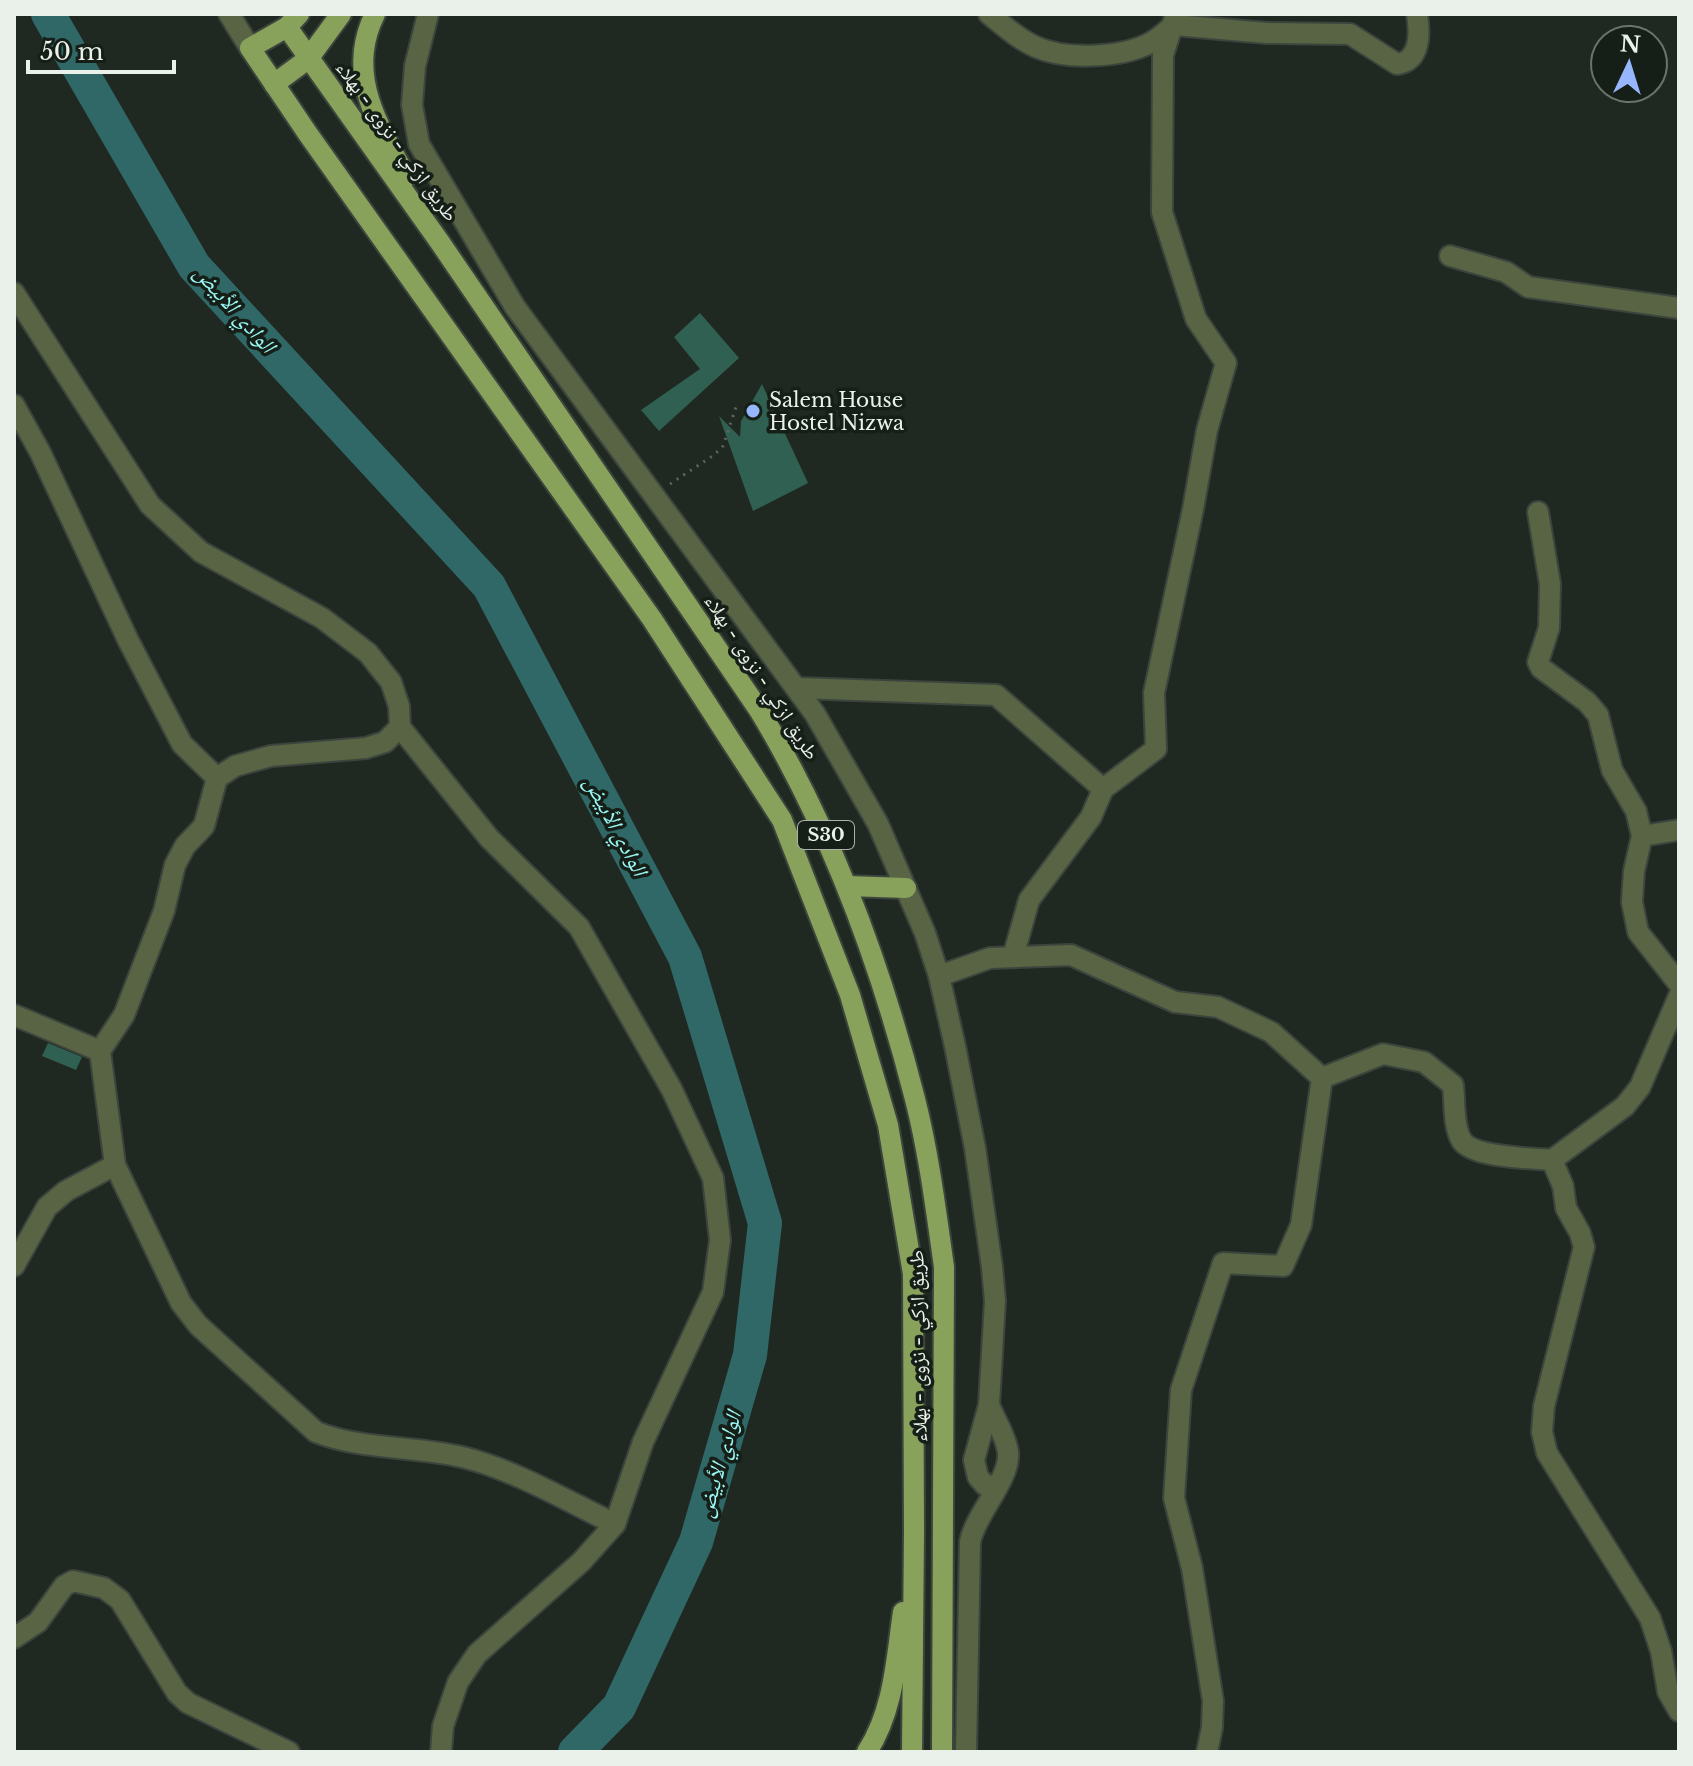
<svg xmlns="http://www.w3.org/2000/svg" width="1693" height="1766" font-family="'Libre Baskerville','Noto Naskh Arabic',serif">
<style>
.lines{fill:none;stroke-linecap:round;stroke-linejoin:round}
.river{stroke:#306868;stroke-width:34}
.building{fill:#306052}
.minor-casing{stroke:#3c453d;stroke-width:24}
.tertiary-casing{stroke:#3c453d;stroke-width:24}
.primary-casing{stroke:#3c453d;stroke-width:24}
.path{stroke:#5e665f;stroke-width:3;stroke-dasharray:2 6;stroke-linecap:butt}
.minor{stroke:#586443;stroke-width:20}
.tertiary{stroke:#586443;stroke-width:20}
.primary{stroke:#89a25b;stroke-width:20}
.poi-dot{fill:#96b6fd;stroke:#161f17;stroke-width:3}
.labels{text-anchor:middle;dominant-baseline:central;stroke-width:7;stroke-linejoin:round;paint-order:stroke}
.shield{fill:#161f17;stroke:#aab2ab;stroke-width:2}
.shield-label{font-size:18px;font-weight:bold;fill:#eaf1eb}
.street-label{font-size:20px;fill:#eaf1eb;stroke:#161f17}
.poi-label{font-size:20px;fill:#eaf1eb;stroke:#161f17;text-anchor:start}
.water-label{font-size:22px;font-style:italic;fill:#9af7f6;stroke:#161f17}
</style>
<rect width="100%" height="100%" fill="#202921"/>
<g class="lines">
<polyline class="river" points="48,14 194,266 489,586 685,957 765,1223 750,1355 696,1542 619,1707 575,1752"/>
</g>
<g class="building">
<polygon points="700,313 739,358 659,431 641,410 700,369 674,337"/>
<polygon points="762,384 808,483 753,511 719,416 740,437 741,421"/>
<polygon points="48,1043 82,1057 76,1070 42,1056"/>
</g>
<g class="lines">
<defs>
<g id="minor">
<polyline points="428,14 415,66 412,105 419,144 515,307 815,714 878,824 925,933 939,976 955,1046 975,1148 992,1267 995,1301 989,1405 974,1460 978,1477 985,1485 996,1486"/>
<path d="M989,14c15,12 29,25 47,33 29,13 83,11 112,-3 9,-4 17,-12 26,-19l93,8 83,1 47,30c24,-3 23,-31 20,-50"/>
<polyline points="1450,256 1506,272 1528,287 1679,308"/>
<polyline points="14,293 150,505 201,552 322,618 368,653 391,682 399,706 400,727 385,742 366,748 271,756 235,766 217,778"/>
<path d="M14,405l26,47 88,188 54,104 35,34 -13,48 -19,20 -10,19 -11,46 -40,104 -24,36 15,114 66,138 17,22 118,107c46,18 98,14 146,25 51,12 105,44 153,67"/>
<polyline points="1538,512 1550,584 1549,628 1538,662 1541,668 1587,702 1598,715 1612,770 1636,811 1642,836 1634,871 1632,902 1638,932 1679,984"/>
<polyline points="798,688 996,695 1103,789"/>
<polyline points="400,727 489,838 579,927 672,1090 713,1178 720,1240 713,1292 643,1442 615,1524 581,1562 477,1654 458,1682 443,1726 441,1752"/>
<polyline points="1642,836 1679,830"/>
<polyline points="1013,957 1029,900 1091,817 1103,789 1156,749 1154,693 1193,509 1207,430 1226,363 1196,319 1162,212 1163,55 1176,14"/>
<polyline points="939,976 990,958 1071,955 1175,1002 1218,1007 1271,1032 1322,1078 1301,1225 1283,1266 1223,1263 1181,1390 1174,1498 1192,1568 1213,1701 1212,1728 1207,1752"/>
<polyline points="14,1015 100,1051"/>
<path d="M1322,1078l61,-24 41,8 29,23c2,17 0,42 9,56 12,17 70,17 90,19l73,-54 15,-19 39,-91"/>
<polyline points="1552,1160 1563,1186 1566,1208 1580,1233 1584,1247 1544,1406 1542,1432 1547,1453 1650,1618 1661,1651 1668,1692 1679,1711"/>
<polyline points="14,1266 47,1207 66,1191 115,1165"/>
<polyline points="14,1638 38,1622 64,1586 73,1581 104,1588 120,1600 177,1693 188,1703 289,1752"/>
<path d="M966,1752l4,-210c5,-28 41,-63 38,-90 -2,-16 -13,-32 -19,-47"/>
</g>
<polyline id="tertiary" points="229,14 250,48"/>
<g id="primary">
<polyline points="299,14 287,27 250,48 308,134 652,619 782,820 850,995 888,1125 913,1274 914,1533 912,1752"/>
<path d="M375,14c-30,60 3,110 31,163"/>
<path d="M287,27l152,214 320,469c73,121 121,252 156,389 14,55 21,112 29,168l-2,485"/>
<polyline points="274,84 308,59 341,14"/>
<polyline points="848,886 906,888"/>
<path d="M867,1752c27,-42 29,-92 36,-140"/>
</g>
</defs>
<use href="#minor" class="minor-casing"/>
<use href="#tertiary" class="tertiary-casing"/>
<use href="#primary" class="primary-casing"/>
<polyline class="path" points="670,484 714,455 723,446 737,404"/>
<use href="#minor" class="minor"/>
<use href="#tertiary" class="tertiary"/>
<use href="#primary" class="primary"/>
</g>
<circle class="poi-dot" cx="753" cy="411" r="8"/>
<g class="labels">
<rect class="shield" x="798" y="821" width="56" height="28" rx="6"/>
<g class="shield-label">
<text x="826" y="835">S30</text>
</g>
<g class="street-label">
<text transform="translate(397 141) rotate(54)">طريق ازكي - نزوى - بهلاء</text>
<text transform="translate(762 677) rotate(57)">طريق ازكي - نزوى - بهلاء</text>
<text transform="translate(918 1346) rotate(-91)">طريق ازكي - نزوى - بهلاء</text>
</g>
<g class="poi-label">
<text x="769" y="400">Salem House<tspan x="769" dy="23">Hostel Nizwa</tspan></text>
</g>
<g class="water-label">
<text transform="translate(235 309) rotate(48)">الوادي الأبيض</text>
<text transform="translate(616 826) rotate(62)">الوادي الأبيض</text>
<text transform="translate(719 1464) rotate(-74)">الوادي الأبيض</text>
</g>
</g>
<rect width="1693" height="1766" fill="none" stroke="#eaf1eb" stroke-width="32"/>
<g transform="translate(1629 64) rotate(4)"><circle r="38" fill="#161f17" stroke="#6b736c" stroke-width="2"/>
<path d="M0-6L14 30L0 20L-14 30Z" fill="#96b6fd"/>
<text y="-12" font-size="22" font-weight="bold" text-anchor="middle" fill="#eaf1eb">N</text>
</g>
<path d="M28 60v12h146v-12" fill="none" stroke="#eaf1eb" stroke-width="4"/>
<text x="40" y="60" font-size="24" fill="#eaf1eb" stroke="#161f17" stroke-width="6" paint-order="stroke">50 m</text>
</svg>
